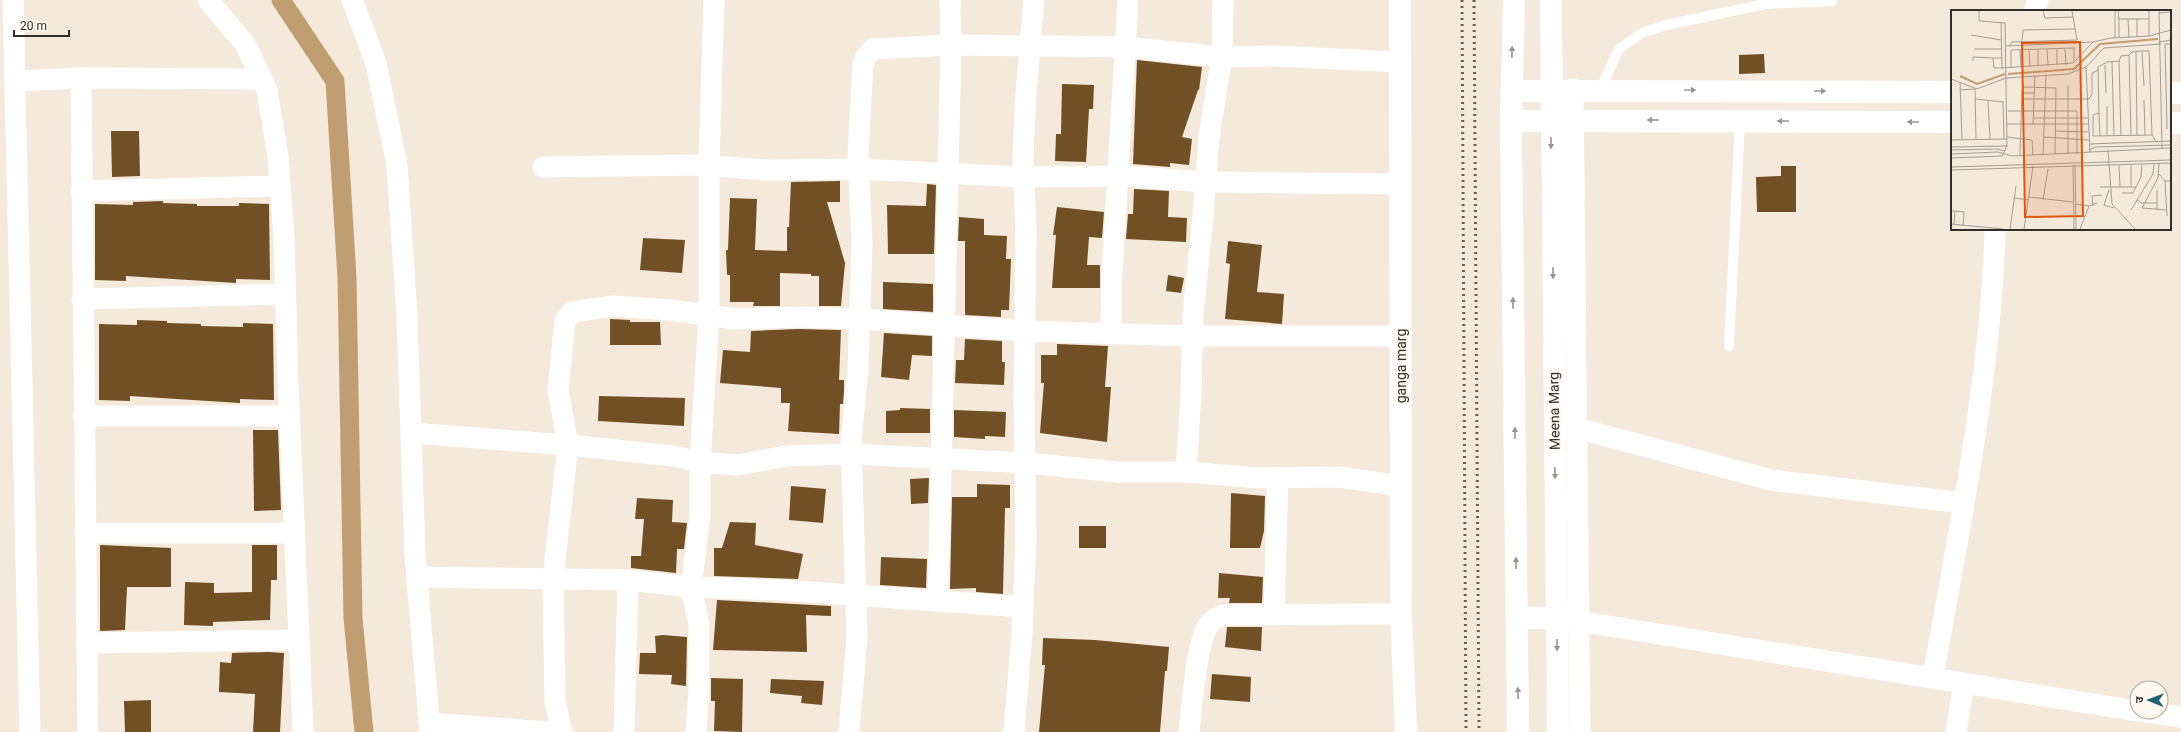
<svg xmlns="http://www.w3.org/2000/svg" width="2181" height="732" font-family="Roboto,'Noto Sans Devanagari',sans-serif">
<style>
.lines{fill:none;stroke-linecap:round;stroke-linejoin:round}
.canal{stroke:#c19e71;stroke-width:19}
.building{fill:#705024}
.lane{stroke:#fff;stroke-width:10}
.street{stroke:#fff;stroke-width:21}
.secondary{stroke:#fff;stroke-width:22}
.rail{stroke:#655f57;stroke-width:3;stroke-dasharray:2 4;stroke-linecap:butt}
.oneway{fill:#989694}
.labels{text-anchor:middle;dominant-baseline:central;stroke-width:4;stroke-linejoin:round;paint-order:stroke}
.street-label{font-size:14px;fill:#322e29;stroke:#fef7ee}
.inset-river{fill:none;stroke:#c19e71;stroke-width:2}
.inset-road{fill:none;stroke:#a69e94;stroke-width:1}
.view{fill:#df570d;fill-opacity:0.15;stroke:#df570d;stroke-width:2}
.inset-edge{fill:none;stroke:#322e29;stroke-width:2}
</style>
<rect width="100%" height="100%" fill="#f4e9db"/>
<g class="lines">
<polyline class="canal" points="281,0 335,81 347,278 353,618 364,732"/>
</g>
<g class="building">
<polygon points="1764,54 1765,73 1739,74 1739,55"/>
<polygon points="1137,60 1202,67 1199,90 1198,90 1182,137 1192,139 1189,165 1170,163 1170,167 1133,164"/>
<polygon points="1062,84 1094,85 1093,109 1089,109 1086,162 1055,161 1056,134 1061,134"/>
<polygon points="111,131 139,131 140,176 112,177"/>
<polygon points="1781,166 1796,166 1796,212 1757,212 1756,177 1781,176"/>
<polygon points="840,181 840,202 827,202 845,263 841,306 819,306 819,276 811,276 811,274 780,273 780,306 753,306 754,302 730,302 730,275 727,275 726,250 728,250 730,198 757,199 755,250 787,251 787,227 789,227 791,182"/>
<polygon points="927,184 936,185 934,254 888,254 887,205 926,206"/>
<polygon points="1134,189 1169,191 1168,217 1187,218 1186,242 1126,239 1128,214 1133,214"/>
<polygon points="163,201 163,203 197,204 197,206 239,206 239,203 269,204 270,280 236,279 236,283 126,276 126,281 95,280 95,204 133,205 133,202"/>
<polygon points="1057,207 1104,212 1102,238 1089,237 1087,265 1100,265 1100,288 1052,288 1056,235 1053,235"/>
<polygon points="959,217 984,219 984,235 1007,236 1006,259 1011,259 1009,310 1001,310 1001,317 965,315 965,241 958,241"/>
<polygon points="643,238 685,240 682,273 640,270"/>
<polygon points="1228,241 1262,245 1257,292 1284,294 1282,324 1225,319 1230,264 1226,263"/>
<polygon points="1168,275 1184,278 1181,293 1166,291"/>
<polygon points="883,282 933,284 933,312 883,309"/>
<polygon points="610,319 630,320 630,322 660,322 661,345 610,345"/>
<polygon points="137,320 167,321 167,323 201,324 201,326 243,327 243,323 273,324 274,400 240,399 240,403 130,396 130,401 99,400 99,324 137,325"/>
<polygon points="797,329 841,330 839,380 844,380 844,391 843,404 840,404 839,434 788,431 790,403 781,403 781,388 720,383 723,350 750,352 751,331"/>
<polygon points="884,333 932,336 932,356 912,355 909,380 881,377"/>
<polygon points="965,339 1002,341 1002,362 1005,362 1004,385 955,383 956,360 964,360"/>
<polygon points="1057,344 1108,346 1105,387 1111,387 1107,442 1040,433 1044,383 1041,383 1041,355 1057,355"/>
<polygon points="599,396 685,398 684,426 598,421"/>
<polygon points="900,408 930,409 930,433 886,433 886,411 900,410"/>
<polygon points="954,410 1006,412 1005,437 985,436 985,439 954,437"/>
<polygon points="253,430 278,430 281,510 254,511"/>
<polygon points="929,478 928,503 911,504 910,479"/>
<polygon points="977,484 1010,485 1010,508 1005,508 1003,594 976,592 976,588 950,589 952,497 977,497"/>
<polygon points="791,486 826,489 823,523 789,520"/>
<polygon points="1231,493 1265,496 1264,531 1260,548 1230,548"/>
<polygon points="637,498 673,500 672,522 687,523 684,549 677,549 676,573 631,568 631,556 641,556 644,519 635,519"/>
<polygon points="730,522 756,523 755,545 803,554 798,579 714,576 714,548 722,548"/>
<rect x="1079" y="526" width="27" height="22"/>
<polygon points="100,545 171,548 171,587 127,587 125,630 100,631"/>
<polygon points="252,545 277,545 277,580 271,580 270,620 213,622 213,626 184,625 185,582 214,583 214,593 252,592"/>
<polygon points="881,557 927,559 926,588 880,585"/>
<polygon points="1219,573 1263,577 1262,603 1229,603 1230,598 1218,598"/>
<polygon points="717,600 831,606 831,616 806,615 807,652 713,650"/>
<polygon points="1227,627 1262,627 1261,651 1225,647"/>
<polygon points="663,635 687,637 686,686 671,684 672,675 639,674 640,653 656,653 655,636"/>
<polygon points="1043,638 1095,640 1169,647 1167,671 1165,671 1160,732 1039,732 1045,665 1042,665"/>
<polygon points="268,652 284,653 280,732 253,732 255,694 219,692 220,662 231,663 232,653"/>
<polygon points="1212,674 1251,677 1250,702 1210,699"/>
<polygon points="711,678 743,679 742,732 714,731 715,701 711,701"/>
<polygon points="771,679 824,681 822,705 801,703 802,696 770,693"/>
<polygon points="151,700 151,732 125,732 124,701"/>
</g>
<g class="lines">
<g class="lane">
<polyline points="1600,90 1619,49 1642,33 1666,25 1765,4 1832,1"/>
<polyline points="1729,346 1740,121"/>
</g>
<g class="street">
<polyline points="13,0 30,732"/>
<polyline points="208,0 245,44 262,79 267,91 278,156 284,238 288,382 303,732"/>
<polyline points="352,0 376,63 397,165 407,316 415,555 430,732"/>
<polyline points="2034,11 2038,0"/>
<polyline points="81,78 88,732"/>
<polyline points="15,81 81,78 262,79"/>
<polyline points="1573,89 1580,732"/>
<polyline points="543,167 700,165 767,170 858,169 1024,177 1123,176 1206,182 1401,184"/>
<polyline points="81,191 280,186"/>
<polyline points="82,299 285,294"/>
<polyline points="1111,333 1112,274 1128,0"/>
<polyline points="83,416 289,416"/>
<polyline points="1577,428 1771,480 1964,503"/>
<polyline points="411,433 568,445 673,456 700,462 737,465 787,456 851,454 1026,463 1118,472 1186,472 1258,478 1339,477 1401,486"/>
<polyline points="1186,472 1191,395 1193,315 1203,216 1209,136 1222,57 1223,0"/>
<polyline points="85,533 294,533"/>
<polyline points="417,577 628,580 691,587 781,590 1023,607"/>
<polyline points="938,601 951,45 950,0"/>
<polyline points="1274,615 1278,477"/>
<polyline points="1565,619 2137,711"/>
<polyline points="86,643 299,640"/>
<path d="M1933,677c26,-147 58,-299 62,-448"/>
<polyline points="2146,712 2181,717"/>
<polyline points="429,723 549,732"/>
<polyline points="562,732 555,701 553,579 568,445 558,390 565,321 572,312 613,306 670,310 736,319 798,317 860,319 1024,331 1192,336 1401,336"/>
<polyline points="624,732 628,580"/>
<polyline points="696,732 699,691 699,624 691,587 700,516 700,462 709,315 709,165 714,0"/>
<polyline points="849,732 857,638 851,440 858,370 862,243 858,155 863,64 866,57 873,49 951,45 1126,47 1222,57 1274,56 1400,62"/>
<polyline points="1014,732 1022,632 1026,539 1024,395 1026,231 1023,156 1026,93 1034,0"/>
<path d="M1189,732c3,-24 7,-93 21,-109 3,-4 9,-6 13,-8l178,-1"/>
<polyline points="1956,732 1964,683"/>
</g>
<g class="secondary">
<polyline points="1400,0 1401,614 1406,732"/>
<polyline points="1514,0 1511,121 1518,732"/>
<polyline points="1551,0 1558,732"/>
<polyline points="1511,91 1952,92"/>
<polyline points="2170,93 2181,93"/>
<polyline points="1511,121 1952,122"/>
<polyline points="2170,123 2181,123"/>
<polyline points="1517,618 1556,618"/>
</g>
<g class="rail">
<polyline points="1462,0 1466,732"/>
<polyline points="1474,0 1479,732"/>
</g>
</g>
<defs><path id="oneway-solid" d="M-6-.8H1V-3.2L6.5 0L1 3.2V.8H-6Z"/></defs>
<g class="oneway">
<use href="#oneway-solid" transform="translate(1512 52) rotate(-89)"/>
<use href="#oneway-solid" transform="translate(1690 90)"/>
<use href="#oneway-solid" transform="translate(1820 91)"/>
<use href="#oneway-solid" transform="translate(1653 120) rotate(-180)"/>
<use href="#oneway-solid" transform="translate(1783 121) rotate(-180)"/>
<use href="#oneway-solid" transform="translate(1913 122) rotate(-180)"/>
<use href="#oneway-solid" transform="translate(1551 143) rotate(89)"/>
<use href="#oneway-solid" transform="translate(1553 273) rotate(89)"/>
<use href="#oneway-solid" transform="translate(1513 303) rotate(-91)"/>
<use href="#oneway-solid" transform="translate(1515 433) rotate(-91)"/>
<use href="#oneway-solid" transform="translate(1555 473) rotate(89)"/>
<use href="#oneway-solid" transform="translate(1516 563) rotate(-91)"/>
<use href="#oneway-solid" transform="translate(1557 645) rotate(89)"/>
<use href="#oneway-solid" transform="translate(1518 693) rotate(-91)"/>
</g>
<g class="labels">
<g class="street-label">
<text transform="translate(1401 366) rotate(-90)">ganga marg</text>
<text transform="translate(1554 411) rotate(-91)">Meena Marg</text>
</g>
</g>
<g transform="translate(1951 10)">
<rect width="220" height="220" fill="#f4e9db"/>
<path class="inset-river" d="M57,64l66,-5 26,-25 58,-5M9,66l17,8 28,-10"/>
<path class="inset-road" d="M92,1l2,7 28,-1M121,1l5,29M164,1v26M167,1l1,8h30M198,1v25M208,1l3,137M208,3l12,-1M168,9v18M177,9l1,18M186,9v18M50,12l1,46 71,-5 20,-21M20,25l30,5M71,31l1,-11 52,-1M208,32l12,-2M55,36l87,-4 18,-4 38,-2 22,-6M58,36l3,-4 65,-2M123,37v16M23,39h28M87,39v17M96,39l1,17M106,39v16M114,39l1,16M60,40l63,-2M60,40v18M69,40l1,17M78,40l1,17M191,41l2,35M185,42l1,83M178,45l2,80M51,48h-9l1,10h8M22,51v-4l20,1M168,51l2,75M161,52l2,74M154,55l1,28M0,69l26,10 29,-11 62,-4 18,-7M9,72l2,57M9,80l15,-1 1,50M71,83h13M24,89l29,3M71,89h67l3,-5v-21l6,-3M37,90l2,39M193,90l1,35M52,92l1,37M156,96v30M57,101h69v43M148,103l1,23M83,108h55M56,114h81M82,115l2,-49M216,119l-2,-85h6M104,121l34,1M142,126v-21l6,-2 -1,-46 9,-5 12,-1 2,-5 8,-1 3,-3 10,-1h7l3,84M142,126l59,-1 5,8M56,127l25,3 1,15M93,127l45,3M0,130l56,-1M138,134l82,-3M0,137l56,-1M0,140l46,-1 8,2M138,140l7,-3 75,-2M157,140l4,54 23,25M139,142l-4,-85 18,-19 57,-4M0,144l47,-2 14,4 159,-8M117,144v-68M92,145l3,-80M69,146l2,-67 3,-2 31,1 -1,66M0,148l51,-2 5,-10 -2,-123 -26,-2v-10M208,153l-1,15 -16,30 25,2M180,154v23M122,155l1,64M124,155l1,64M168,155l1,21M0,157l220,-7M0,160l220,-7M208,164l6,7h6M214,171l2,35M149,177h36M158,180l-5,15 10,3M171,183h11l8,-16 1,-13M78,187l44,5M63,188l15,2M92,190l5,-31M186,190l4,3h16M125,194l13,2 8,-3M142,196l-1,-10 10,-1M180,200l22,-36 1,-10M206,200v-20M0,201h4l-1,14M4,201l9,1 -1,14M0,214l52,5M59,219l6,-43M73,219l9,-63M129,219l9,-23"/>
<path class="view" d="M129,32l3,174 -58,1 -3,-174z"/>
<rect width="220" height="220" class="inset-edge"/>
</g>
<g transform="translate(2149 700) rotate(271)"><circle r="19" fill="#fef7ee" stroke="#aca79f"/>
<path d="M0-3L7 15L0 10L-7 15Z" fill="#1f6075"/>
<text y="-6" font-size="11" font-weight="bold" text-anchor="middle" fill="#322e29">उ</text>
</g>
<path d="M14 30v6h55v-6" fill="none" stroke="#322e29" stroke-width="2"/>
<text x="20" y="30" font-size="12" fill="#322e29" stroke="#fef7ee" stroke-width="3" paint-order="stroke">20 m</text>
</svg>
